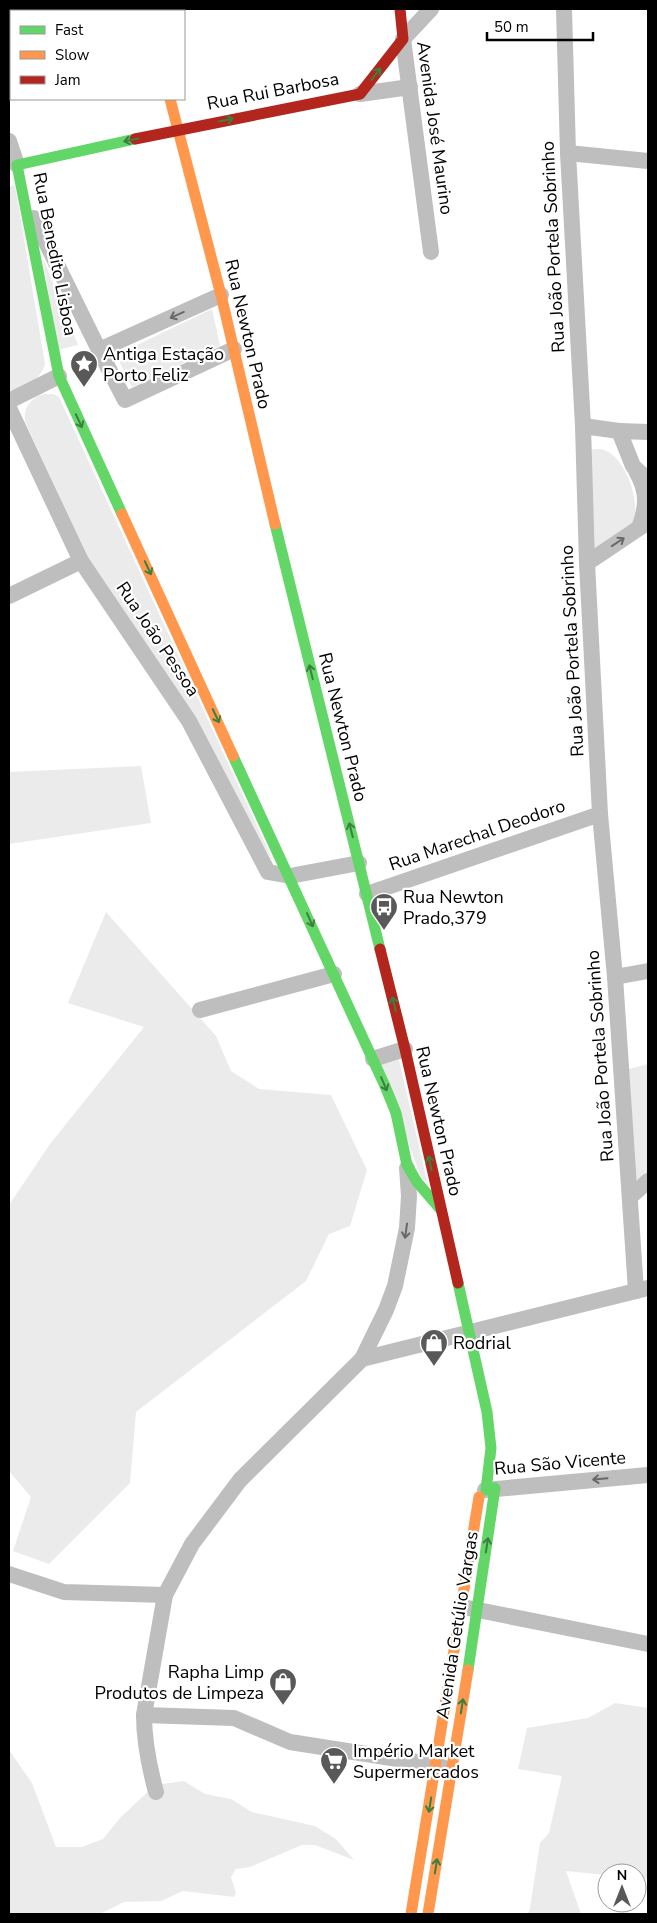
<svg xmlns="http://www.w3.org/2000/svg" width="657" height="1923" font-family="'Nunito Sans',sans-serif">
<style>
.green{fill:#ebebeb}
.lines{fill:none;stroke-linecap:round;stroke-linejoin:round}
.street{stroke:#bebebe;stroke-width:16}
.fast{stroke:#63d668;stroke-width:11}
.slow{stroke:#ff974d;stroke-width:11}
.jam{stroke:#b3261e;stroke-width:11}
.oneway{stroke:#3b803e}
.oneway2{stroke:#686868}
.labels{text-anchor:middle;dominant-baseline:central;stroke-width:4.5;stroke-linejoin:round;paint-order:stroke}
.street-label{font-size:18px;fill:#000;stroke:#fff}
.poi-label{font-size:18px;fill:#000;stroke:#fff;text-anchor:start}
</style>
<rect width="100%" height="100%" fill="#fff"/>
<g class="green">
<path d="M15,185l30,179c-3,12 -22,32 -36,26v-203z"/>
<polygon points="43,258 78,345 57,350"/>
<polygon points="212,309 220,346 132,387 116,355"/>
<path d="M44,394h9l6,3 216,468 -187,-308 -63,-135c-2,-14 5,-24 19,-28z"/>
<path d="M588,450c5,0 11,-2 16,0 21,6 40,57 27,75 -5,6 -25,18 -32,24l-8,-2z"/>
<polygon points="141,766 151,823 9,844 9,772"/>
<polygon points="106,912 216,1036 231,1071 259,1089 331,1095 367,1170 350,1226 329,1234 306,1281 136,1412 130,1483 49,1564 13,1551 31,1497 9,1471 9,1205 50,1144 144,1027 68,1003"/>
<polygon points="399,1060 428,1185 420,1175 381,1065"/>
<polygon points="648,1064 648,1174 641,1180 634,1179 629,1069"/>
<polygon points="615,1703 648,1708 648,1879 637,1877 637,1873 607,1873 607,1875 566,1871 581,1914 528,1914 530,1908 540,1843 549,1833 562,1776 518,1769 527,1728 588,1718"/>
<polygon points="9,1750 32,1783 56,1847 82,1847 103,1839 120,1818 155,1785 184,1781 205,1794 231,1799 252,1812 315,1826 336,1839 354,1860 315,1845 302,1845 250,1867 236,1869 231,1877 236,1893 234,1897 183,1891 161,1901 124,1902 100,1914 9,1914"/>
</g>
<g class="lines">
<g class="street">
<polyline points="431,9 403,39 431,252"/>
<polyline points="564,9 568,153 583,426 587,563 600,814 615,977 636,1291"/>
<polyline points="9,29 11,29"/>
<polyline points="360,94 410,87"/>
<polyline points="9,141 17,165"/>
<polyline points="568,153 648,161"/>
<polyline points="34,218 99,350"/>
<polyline points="221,295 99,350 125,400 234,349"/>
<polyline points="9,401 59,376"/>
<polyline points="9,408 81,561 189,721 268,872 290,876 359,863"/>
<polyline points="583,426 619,431 633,466 648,480"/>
<polyline points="619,431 648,432"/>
<path d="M636,471c12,21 11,35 3,57"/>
<polyline points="587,563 648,522"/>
<polyline points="9,596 81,561"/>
<polyline points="367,894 600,814"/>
<polyline points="615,977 648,971"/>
<polyline points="200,1010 334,974"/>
<polyline points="373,1059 405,1049"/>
<polyline points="630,1197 648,1181"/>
<polyline points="362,1359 648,1288"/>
<polyline points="485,1490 648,1475"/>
<polyline points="9,1574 64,1592 165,1595"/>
<polyline points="468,1608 648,1644"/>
<polyline points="144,1715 234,1718 290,1742 436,1765 445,1768"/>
<path d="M156,1792c-7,-26 -12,-50 -12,-77l21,-120 27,-51 48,-64 122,-121 24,-49 9,-24 12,-58 2,-32 -2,-28"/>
</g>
<g class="fast">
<polyline points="147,9 147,11"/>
<polyline points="122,514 59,376 17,165 135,139"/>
<polyline points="275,524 380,949"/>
<polyline points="233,756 385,1086 396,1113 407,1165 417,1182 441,1210"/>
<polyline points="458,1283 487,1412 491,1448 486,1490"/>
<polyline points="468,1670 495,1488"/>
</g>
<g class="slow">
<polyline points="170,99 221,295 275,524"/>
<polyline points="122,514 233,756"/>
<polyline points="411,1914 479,1497"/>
<polyline points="428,1914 468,1670"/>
</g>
<g class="jam">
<polyline points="135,139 360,94 403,39 400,9"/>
<polyline points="380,949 405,1049 458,1283"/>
</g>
</g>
<defs><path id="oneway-shaft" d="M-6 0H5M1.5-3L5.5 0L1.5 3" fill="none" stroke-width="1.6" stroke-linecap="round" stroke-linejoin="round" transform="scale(1.25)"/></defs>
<g class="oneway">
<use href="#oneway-shaft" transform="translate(376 74) rotate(-52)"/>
<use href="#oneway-shaft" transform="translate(226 120) rotate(-11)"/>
<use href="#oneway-shaft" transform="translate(131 140) rotate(168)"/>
<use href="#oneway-shaft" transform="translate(79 421) rotate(65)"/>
<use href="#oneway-shaft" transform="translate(148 568) rotate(65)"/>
<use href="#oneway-shaft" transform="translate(311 672) rotate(-104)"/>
<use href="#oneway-shaft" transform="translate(216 716) rotate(65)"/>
<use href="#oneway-shaft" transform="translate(351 830) rotate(-104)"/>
<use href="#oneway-shaft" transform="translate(310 920) rotate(66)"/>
<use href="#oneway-shaft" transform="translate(394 1004) rotate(-104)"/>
<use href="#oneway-shaft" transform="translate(384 1084) rotate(67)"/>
<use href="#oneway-shaft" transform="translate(430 1163) rotate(-103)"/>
<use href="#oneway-shaft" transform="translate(487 1545) rotate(-81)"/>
<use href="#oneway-shaft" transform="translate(462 1706) rotate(-81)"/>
<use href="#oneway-shaft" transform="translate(430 1805) rotate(99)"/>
<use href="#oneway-shaft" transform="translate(436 1866) rotate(-81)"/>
</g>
<g class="oneway2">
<use href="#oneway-shaft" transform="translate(177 315) rotate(156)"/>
<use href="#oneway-shaft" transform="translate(618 542) rotate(-34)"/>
<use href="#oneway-shaft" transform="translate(406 1231) rotate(98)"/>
<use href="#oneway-shaft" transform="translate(600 1479) rotate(175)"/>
</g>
<defs>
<symbol id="sight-pin" viewBox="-11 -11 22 30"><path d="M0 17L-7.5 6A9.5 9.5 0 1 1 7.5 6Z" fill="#595959" stroke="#fff"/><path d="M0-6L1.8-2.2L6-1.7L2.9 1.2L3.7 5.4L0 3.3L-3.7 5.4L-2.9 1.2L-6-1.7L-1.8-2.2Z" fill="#fff"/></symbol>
<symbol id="bus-pin" viewBox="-11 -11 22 30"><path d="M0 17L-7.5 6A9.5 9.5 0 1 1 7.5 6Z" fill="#595959" stroke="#fff"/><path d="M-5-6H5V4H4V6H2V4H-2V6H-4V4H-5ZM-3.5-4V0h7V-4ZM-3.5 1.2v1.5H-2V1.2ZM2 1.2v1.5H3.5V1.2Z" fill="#fff"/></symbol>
<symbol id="shop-pin" viewBox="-11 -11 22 30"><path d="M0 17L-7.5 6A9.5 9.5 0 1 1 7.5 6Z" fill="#595959" stroke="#fff"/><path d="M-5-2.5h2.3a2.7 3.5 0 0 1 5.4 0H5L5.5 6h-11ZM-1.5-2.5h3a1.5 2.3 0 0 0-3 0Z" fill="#fff"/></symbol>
<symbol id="supermarket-pin" viewBox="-11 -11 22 30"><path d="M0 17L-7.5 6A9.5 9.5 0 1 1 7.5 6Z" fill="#595959" stroke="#fff"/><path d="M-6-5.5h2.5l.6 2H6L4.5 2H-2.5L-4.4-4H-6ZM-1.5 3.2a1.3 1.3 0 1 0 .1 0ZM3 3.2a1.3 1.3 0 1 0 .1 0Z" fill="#fff"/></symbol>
</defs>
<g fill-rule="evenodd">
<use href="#sight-pin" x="68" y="348" width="32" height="43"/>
<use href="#bus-pin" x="368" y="891" width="32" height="43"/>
<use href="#shop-pin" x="418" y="1327" width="32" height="43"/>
<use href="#shop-pin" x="267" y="1666" width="32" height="43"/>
<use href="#supermarket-pin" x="318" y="1745" width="32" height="43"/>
</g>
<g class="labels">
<g class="street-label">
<text transform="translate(273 91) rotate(-11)">Rua Rui Barbosa</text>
<text transform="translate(435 128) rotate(82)">Avenida José Maurino</text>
<text transform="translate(553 247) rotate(-93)">Rua João Portela Sobrinho</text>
<text transform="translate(55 254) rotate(79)">Rua Benedito Lisboa</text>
<text transform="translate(248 334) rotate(77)">Rua Newton Prado</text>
<text transform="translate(158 639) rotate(56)">Rua João Pessoa</text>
<text transform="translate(572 651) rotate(-93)">Rua João Portela Sobrinho</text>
<text transform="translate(343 727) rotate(76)">Rua Newton Prado</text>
<text transform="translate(477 835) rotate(-19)">Rua Marechal Deodoro</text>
<text transform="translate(600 1056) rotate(-94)">Rua João Portela Sobrinho</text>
<text transform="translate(439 1121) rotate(77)">Rua Newton Prado</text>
<text transform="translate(560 1463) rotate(-5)">Rua São Vicente</text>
<text transform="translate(457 1625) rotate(-81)">Avenida Getúlio Vargas</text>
</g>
<g class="poi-label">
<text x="103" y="354">Antiga Estação<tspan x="103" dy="21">Porto Feliz</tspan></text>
<text x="403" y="897">Rua Newton<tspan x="403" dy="21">Prado,379</tspan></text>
<text x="453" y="1343">Rodrial</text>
<text x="264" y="1672" text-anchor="end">Rapha Limp<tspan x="264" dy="21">Produtos de Limpeza</tspan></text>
<text x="353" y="1751">Império Market<tspan x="353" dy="21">Supermercados</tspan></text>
</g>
</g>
<rect width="657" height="1923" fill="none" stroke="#000000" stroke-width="20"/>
<rect x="10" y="10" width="175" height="90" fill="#ffffff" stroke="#999999"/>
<rect x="20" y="26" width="25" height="8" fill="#63d668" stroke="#999999"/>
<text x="55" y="35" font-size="15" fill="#000000">Fast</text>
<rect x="20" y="51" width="25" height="8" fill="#ff974d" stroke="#999999"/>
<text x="55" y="60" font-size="15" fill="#000000">Slow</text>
<rect x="20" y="76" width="25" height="8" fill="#b3261e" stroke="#999999"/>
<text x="55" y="85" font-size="15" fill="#000000">Jam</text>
<g transform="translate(622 1888)"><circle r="24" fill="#ffffff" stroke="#999999"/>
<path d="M0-4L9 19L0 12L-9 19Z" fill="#595959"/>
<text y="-8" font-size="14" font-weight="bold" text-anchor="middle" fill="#000000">N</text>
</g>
<path d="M487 32v8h106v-8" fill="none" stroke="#000000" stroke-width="2.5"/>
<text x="494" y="32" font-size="15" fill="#000000" stroke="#ffffff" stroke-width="4" paint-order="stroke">50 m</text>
</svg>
